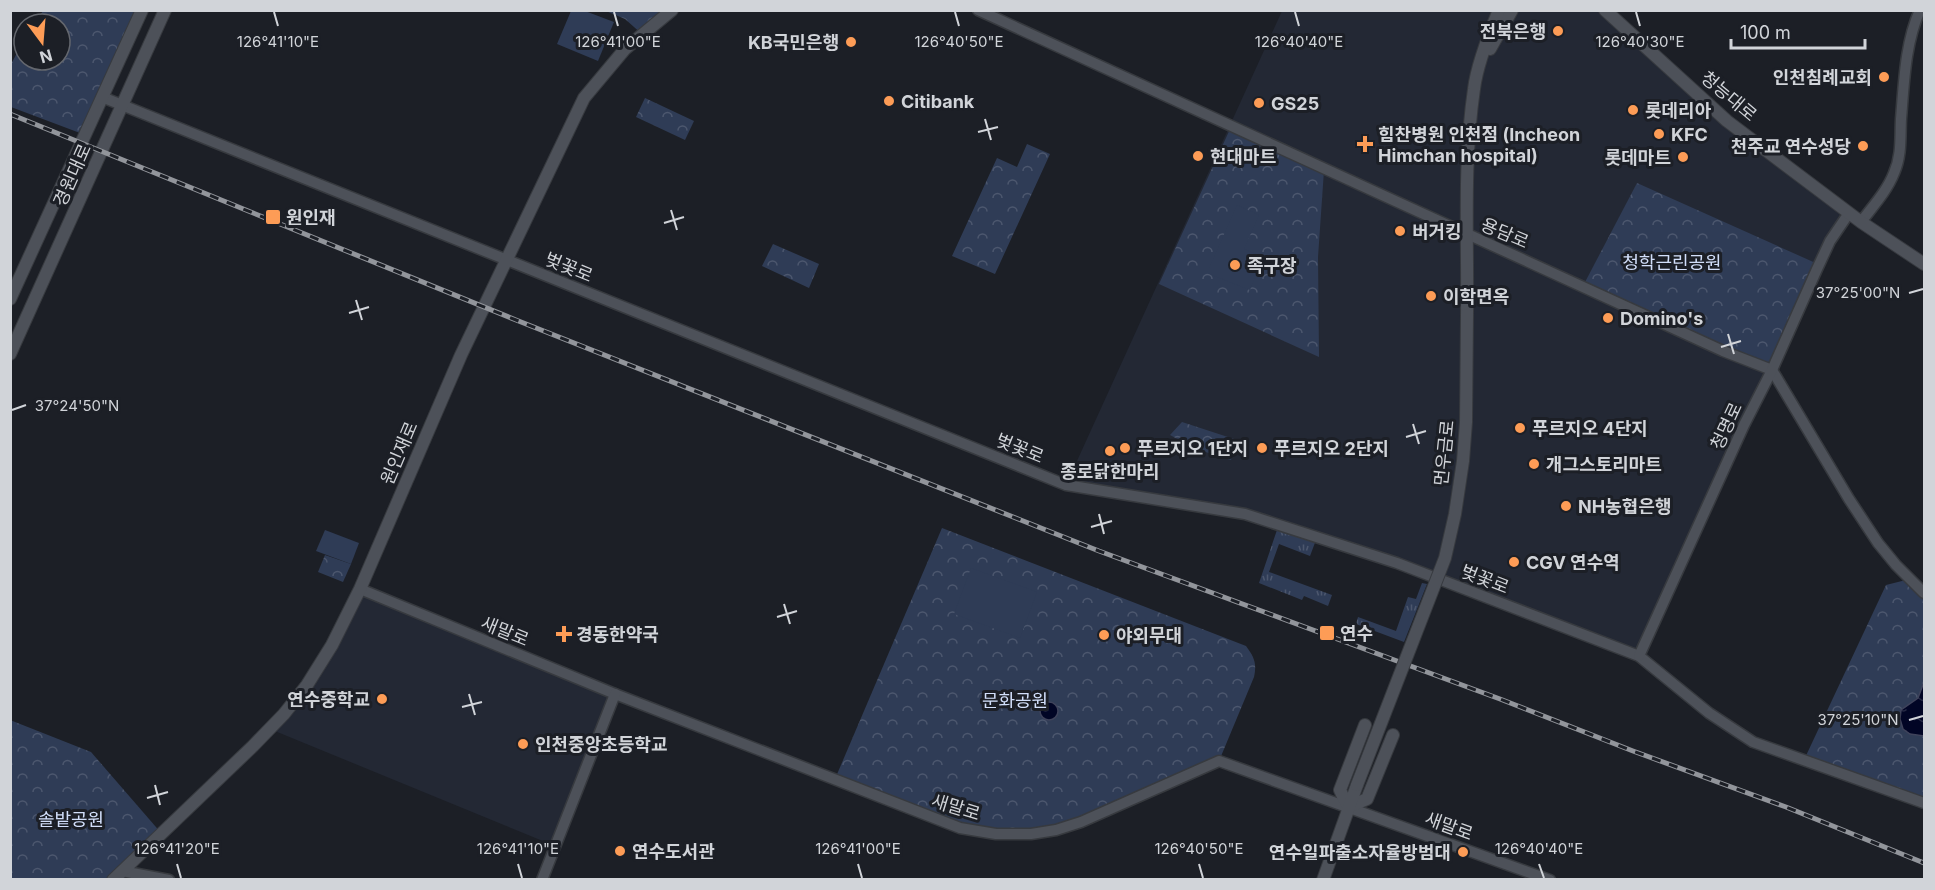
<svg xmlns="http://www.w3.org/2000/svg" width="1935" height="890" font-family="Inter,'Noto Sans KR',sans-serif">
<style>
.built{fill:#232834}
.grass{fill:url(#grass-tufts)}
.park{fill:url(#park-crowns)}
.pitch{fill:#2f3c56}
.water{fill:url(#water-ripples);stroke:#3f435b;stroke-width:1.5}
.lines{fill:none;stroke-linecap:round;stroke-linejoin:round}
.tertiary-casing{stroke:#373a3f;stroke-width:13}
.secondary-casing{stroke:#373a3f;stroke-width:14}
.tertiary{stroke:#4d5159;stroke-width:10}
.secondary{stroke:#4d5159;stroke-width:12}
.rail-casing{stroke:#92959b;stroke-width:5}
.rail{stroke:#1c1f26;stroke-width:3;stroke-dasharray:9;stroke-linecap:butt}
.secondary-bridge-casing{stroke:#373a3f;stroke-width:14;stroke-linecap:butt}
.secondary-bridge{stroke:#4d5159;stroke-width:12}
.ticks{fill:none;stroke:#d1d4d9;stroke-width:2}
.poi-dot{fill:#fd9c56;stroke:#1c1f26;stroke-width:2}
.labels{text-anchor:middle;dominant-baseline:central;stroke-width:6;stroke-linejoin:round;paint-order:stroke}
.poi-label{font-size:18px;font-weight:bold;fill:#d1d4d9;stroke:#1c1f26;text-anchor:start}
.street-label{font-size:18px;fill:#d1d4d9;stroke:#1c1f26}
.park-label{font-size:18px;fill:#d2dffa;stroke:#1c1f26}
.ticks-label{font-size:15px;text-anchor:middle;fill:#d1d4d9;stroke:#1c1f26;stroke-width:6;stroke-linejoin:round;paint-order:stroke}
</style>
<defs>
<pattern id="grass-tufts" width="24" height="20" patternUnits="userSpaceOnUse" patternTransform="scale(1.5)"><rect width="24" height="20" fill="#2f3c56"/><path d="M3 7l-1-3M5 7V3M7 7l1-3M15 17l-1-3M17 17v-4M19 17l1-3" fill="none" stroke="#4c576e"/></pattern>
<pattern id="park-crowns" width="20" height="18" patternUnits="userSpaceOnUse" patternTransform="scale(1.5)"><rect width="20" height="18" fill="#2f3c56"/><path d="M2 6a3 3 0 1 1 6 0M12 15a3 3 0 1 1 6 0" fill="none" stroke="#4c576e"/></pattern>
<pattern id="water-ripples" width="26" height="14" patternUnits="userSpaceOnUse" patternTransform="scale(1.5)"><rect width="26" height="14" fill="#010525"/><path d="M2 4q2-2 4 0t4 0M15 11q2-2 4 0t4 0" fill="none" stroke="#252944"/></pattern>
</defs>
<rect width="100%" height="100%" fill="#1c1f26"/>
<g class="built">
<polygon points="1282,11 1605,11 1849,213 1639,656 1448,582 1260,519 1066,485"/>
<polygon points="360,589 615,694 555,846 270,729 284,714"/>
</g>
<g class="grass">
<polygon points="1277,530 1316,540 1310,556 1279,544 1269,572 1332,595 1328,606 1304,596 1302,600 1259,583"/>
<polygon points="1422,583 1427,584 1404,642 1356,624 1358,617 1396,631 1408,597 1416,599"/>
</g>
<g class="park">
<polygon points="43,11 136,11 80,133 11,107 10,66 24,40 24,60 60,60 60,24 34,24"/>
<polygon points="606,11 672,11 643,35 625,19"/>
<polygon points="645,98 694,121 685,140 636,117"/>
<polygon points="1231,127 1324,170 1318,257 1319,357 1159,284"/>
<polygon points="1027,144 1050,154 995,274 952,256 997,158 1017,167"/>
<polygon points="1637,183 1820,265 1772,370 1583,286"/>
<polygon points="773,244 819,264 809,288 762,266"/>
<polygon points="1182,422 1237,440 1231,460 1196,449 1170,435"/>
<path d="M942,528l304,118c8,11 11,17 8,31l-35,84 -163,69 -96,-2 -125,-49z"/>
<polygon points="325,555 351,564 343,582 318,572"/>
<polygon points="1910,579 1924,593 1924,803 1804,760 1886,585"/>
<polygon points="10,720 91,752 162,834 113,879 11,879"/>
</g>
<g class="pitch">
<polygon points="571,11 585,11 614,22 598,61 557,44"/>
<polygon points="1237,205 1259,215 1244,249 1263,257 1250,290 1207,273"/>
<polygon points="325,530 359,543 351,564 316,551"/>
<polygon points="971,568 1037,592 1020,638 954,614"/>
</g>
<g class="water">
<polygon points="1924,682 1924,736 1910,734 1903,729 1900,719 1901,710 1918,698"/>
<circle cx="1049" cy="711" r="9"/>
</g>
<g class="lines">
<defs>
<g id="tertiary">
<polyline points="978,10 1723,351 1772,370 1849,499 1878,543 1896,565 1924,593"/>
<polyline points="102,97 1066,485 1245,514 1397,563 1639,656 1709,713 1753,742 1924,803"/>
<path d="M1861,222c12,-16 26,-31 33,-49 8,-18 6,-36 7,-54 3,-36 4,-76 19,-109"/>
<polyline points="360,589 615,694 960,828 996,834 1031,834 1056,830 1081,822 1219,761 1550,880"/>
<polyline points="1639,656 1744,425 1772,370 1817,269 1830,241 1849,213"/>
<polyline points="122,871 169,880"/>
<polyline points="542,880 615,694"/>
</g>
<g id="secondary">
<polyline points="1605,10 1727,121 1861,222 1924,264"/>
<polyline points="1490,49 1512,10"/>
<polyline points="10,299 142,10"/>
<path d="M1467,315c1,-75 -4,-151 7,-226 3,-25 15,-55 25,-79"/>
<polyline points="10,354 165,10"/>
<polyline points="1365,725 1340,790 1348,807 1367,799 1393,735"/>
<polyline points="113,880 253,746 284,714 307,685 332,645 360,589 461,355 584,98 625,49 672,10"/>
<polyline points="1323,880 1357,785"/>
</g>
</defs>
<use href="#tertiary" class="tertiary-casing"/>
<use href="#secondary" class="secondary-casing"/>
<use href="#tertiary" class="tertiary"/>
<use href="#secondary" class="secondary"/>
<defs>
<polyline id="rail" points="10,114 516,320 1099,551 1500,699 1633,751 1786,807 1924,863"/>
</defs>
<use href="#rail" class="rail-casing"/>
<use href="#rail" class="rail"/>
<defs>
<polyline id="secondary-bridge" points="1357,785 1445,558 1455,514 1463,461 1466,422 1467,315"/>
</defs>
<use href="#secondary-bridge" class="secondary-bridge-casing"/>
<use href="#secondary-bridge" class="secondary-bridge"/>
</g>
<path class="ticks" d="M274,12l4,14M614,12l4,14M955,12l4,14M1295,12l4,14M1636,12l4,14M985,119l6,21M978,132l20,-5M671,210l6,20M664,223l20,-6M1909,293l14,-4M356,300l6,20M349,313l20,-6M1728,334l6,20M1721,347l20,-6M12,410l14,-5M1413,424l6,20M1406,437l20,-6M1099,514l5,20M1091,527l21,-6M784,604l6,20M777,617l20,-6M469,694l6,21M462,707l20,-5M1909,720l14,-4M155,785l5,20M147,798l21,-6M177,864l4,14M518,864l4,14M858,864l4,14M1199,864l4,14M1539,864l5,14"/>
<g class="poi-dot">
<circle cx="1558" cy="31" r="6"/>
<circle cx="851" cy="42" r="6"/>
<circle cx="1884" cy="77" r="6"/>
<circle cx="889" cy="101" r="6"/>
<circle cx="1259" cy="103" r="6"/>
<circle cx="1633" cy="110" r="6"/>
<circle cx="1659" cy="134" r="6"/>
<path d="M1362 135h6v6h6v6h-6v6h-6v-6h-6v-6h6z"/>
<circle cx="1863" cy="146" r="6"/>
<circle cx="1198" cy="156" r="6"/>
<circle cx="1683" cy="157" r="6"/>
<rect x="265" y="209" width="16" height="16" rx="3"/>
<circle cx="1400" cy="231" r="6"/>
<circle cx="1235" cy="265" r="6"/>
<circle cx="1431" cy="296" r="6"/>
<circle cx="1608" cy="318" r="6"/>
<circle cx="1520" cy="428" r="6"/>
<circle cx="1125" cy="448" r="6"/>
<circle cx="1262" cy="448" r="6"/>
<circle cx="1110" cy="451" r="6"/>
<circle cx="1534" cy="464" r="6"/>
<circle cx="1566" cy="506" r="6"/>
<circle cx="1514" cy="562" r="6"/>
<rect x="1319" y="625" width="16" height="16" rx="3"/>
<path d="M561 625h6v6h6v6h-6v6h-6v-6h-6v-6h6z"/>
<circle cx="1104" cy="635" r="6"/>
<circle cx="382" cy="699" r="6"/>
<circle cx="523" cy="744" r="6"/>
<circle cx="620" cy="851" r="6"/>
<circle cx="1463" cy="852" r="6"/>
</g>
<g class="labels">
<g class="poi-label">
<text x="1546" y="31" text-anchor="end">전북은행</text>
<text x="839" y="42" text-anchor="end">KB국민은행</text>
<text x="1872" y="77" text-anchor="end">인천침례교회</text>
<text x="901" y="101">Citibank</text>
<text x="1271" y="103">GS25</text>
<text x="1645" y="110">롯데리아</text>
<text x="1378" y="134">힘찬병원 인천점 (Incheon<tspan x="1378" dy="21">Himchan hospital)</tspan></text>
<text x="1671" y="134">KFC</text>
<text x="1851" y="146" text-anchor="end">천주교 연수성당</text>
<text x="1210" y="156">현대마트</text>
<text x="1671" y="157" text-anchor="end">롯데마트</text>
<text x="286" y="217">원인재</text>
<text x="1412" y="231">버거킹</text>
<text x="1247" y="265">족구장</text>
<text x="1443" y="296">이학면옥</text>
<text x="1620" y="318">Domino's</text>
<text x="1532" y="428">푸르지오 4단지</text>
<text x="1137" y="448">푸르지오 1단지</text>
<text x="1274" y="448">푸르지오 2단지</text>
<text x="1546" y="464">개그스토리마트</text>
<text x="1110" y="471" text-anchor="middle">종로닭한마리</text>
<text x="1578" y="506">NH농협은행</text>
<text x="1526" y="562">CGV 연수역</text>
<text x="1340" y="633">연수</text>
<text x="576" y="634">경동한약국</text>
<text x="1116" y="635">야외무대</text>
<text x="370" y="699" text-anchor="end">연수중학교</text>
<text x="535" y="744">인천중앙초등학교</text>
<text x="632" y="851">연수도서관</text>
<text x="1451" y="852" text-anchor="end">연수일파출소자율방범대</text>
</g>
<g class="street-label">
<text transform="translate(1729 96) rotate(40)">청능대로</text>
<text transform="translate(72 175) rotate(-66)">경원대로</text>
<text transform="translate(1505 233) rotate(23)">용담로</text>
<text transform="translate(569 267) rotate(22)">벚꽃로</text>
<text transform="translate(1726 426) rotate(-65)">청명로</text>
<text transform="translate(1020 448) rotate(22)">벚꽃로</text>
<text transform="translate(399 453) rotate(-67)">원인재로</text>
<text transform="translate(1444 453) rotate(-84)">먼우금로</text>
<text transform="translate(1485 579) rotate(21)">벚꽃로</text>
<text transform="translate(505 631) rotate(22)">새말로</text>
<text transform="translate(956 807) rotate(17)">새말로</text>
<text transform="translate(1449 826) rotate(20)">새말로</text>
</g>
<g class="park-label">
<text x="1672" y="262">청학근린공원</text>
<text x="1015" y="700">문화공원</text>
<text x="71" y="819">솔밭공원</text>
</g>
</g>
<g class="ticks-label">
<text x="278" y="47">126°41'10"E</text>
<text x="618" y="47">126°41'00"E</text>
<text x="959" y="47">126°40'50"E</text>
<text x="1299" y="47">126°40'40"E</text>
<text x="1640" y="47">126°40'30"E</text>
<text x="1858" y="298">37°25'00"N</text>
<text x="77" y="411">37°24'50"N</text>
<text x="1858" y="725">37°25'10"N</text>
<text x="177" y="854">126°41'20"E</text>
<text x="518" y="854">126°41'10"E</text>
<text x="858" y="854">126°41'00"E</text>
<text x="1199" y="854">126°40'50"E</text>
<text x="1539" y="854">126°40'40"E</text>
</g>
<rect width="1935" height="890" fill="none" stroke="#d1d4d9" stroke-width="24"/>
<g transform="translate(42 42) rotate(164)"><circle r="28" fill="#1c1f26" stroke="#64676e" stroke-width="1.5"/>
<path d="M0-4.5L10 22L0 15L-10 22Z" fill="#fd9c56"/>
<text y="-9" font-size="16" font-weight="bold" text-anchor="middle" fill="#d1d4d9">N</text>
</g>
<path d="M1731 39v9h134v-9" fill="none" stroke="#d1d4d9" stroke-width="3"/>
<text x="1740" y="39" font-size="18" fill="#d1d4d9" stroke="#1c1f26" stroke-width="4.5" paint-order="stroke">100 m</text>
</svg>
